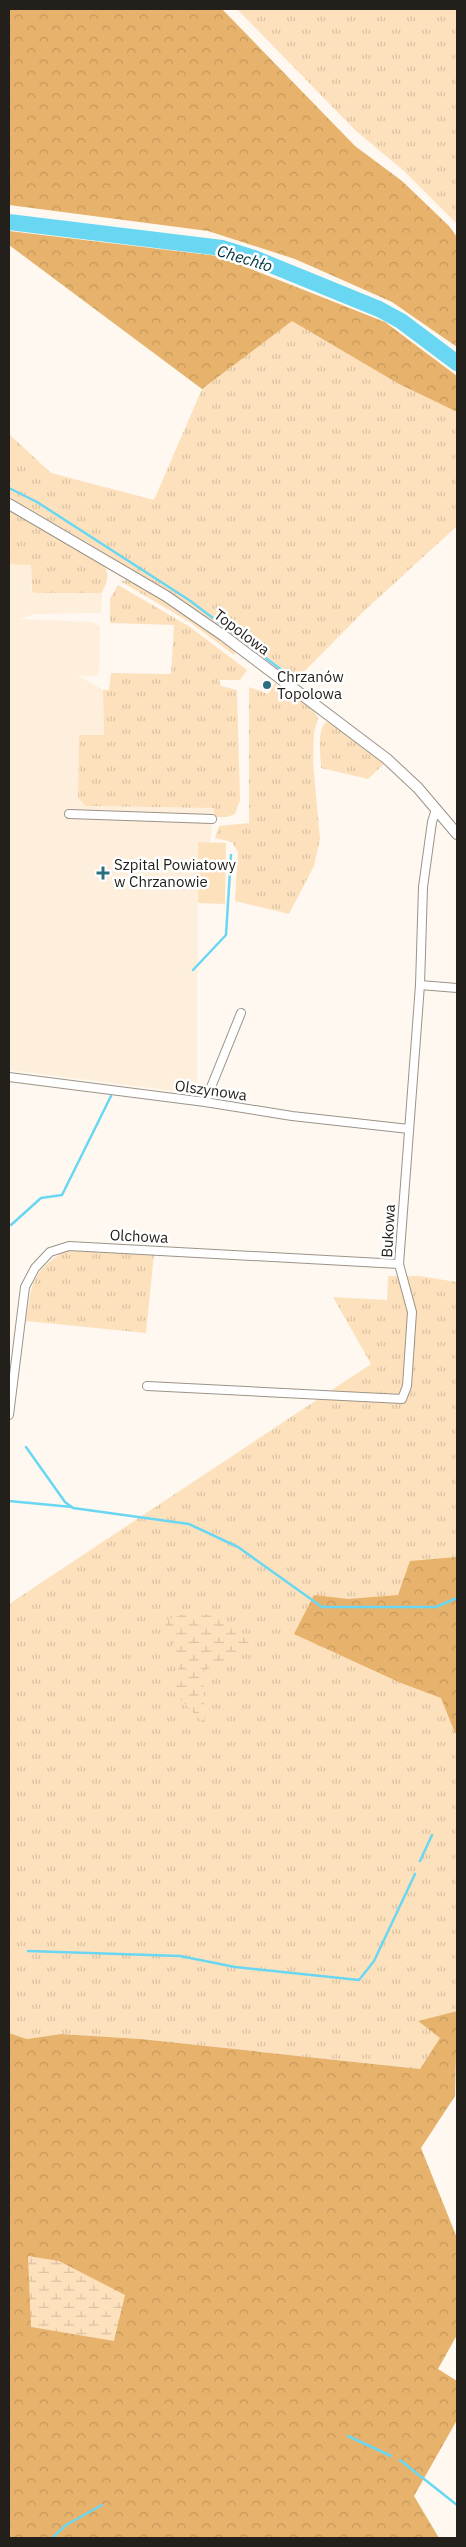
<svg xmlns="http://www.w3.org/2000/svg" width="466" height="2547" font-family="'IBM Plex Sans',sans-serif">
<style>
.built{fill:#feefdc}
.grass{fill:url(#grass-tufts)}
.forest{fill:url(#forest-crowns)}
.wetland{fill:url(#wetland-marsh)}
.garden{fill:#fde1bd}
.lines{fill:none;stroke-linecap:round;stroke-linejoin:round}
.stream{stroke:#6ad7f2;stroke-width:2.5}
.river{stroke:#6ad7f2;stroke-width:16}
.minor-casing{stroke:#9c9388;stroke-width:10}
.tertiary-casing{stroke:#9c9388;stroke-width:12}
.minor{stroke:#fff;stroke-width:8}
.tertiary{stroke:#fff;stroke-width:10}
.poi-dot{fill:#2c7080;stroke:#fff;stroke-width:2}
.labels{text-anchor:middle;dominant-baseline:central;stroke-width:5;stroke-linejoin:round;paint-order:stroke}
.street-label{font-size:15px;fill:#23201b;stroke:#fff}
.poi-label{font-size:15px;fill:#23201b;stroke:#fff;text-anchor:start}
.water-label{font-size:16px;font-style:italic;fill:#003540;stroke:#fff}
</style>
<defs>
<pattern id="grass-tufts" width="24" height="20" patternUnits="userSpaceOnUse" patternTransform="scale(1.25)"><rect width="24" height="20" fill="#fde1bd"/><path d="M3 7l-1-3M5 7V3M7 7l1-3M15 17l-1-3M17 17v-4M19 17l1-3" fill="none" stroke="#d9c1a2"/></pattern>
<pattern id="forest-crowns" width="20" height="18" patternUnits="userSpaceOnUse" patternTransform="scale(1.25)"><rect width="20" height="18" fill="#e6b26c"/><path d="M2 6a3 3 0 1 1 6 0M12 15a3 3 0 1 1 6 0" fill="none" stroke="#c5995d"/></pattern>
<pattern id="wetland-marsh" width="20" height="14" patternUnits="userSpaceOnUse" patternTransform="scale(1.25)"><rect width="20" height="14" fill="#fde1bd"/><path d="M1 5h8M5 5V1M11 12h8M15 12V8" fill="none" stroke="#d9c1a2"/></pattern>
</defs>
<rect width="100%" height="100%" fill="#fef8f0"/>
<polygon class="built" points="9,564 31,564 31,588 35,593 102,593 101,613 36,614 19,619 93,622 100,627 99,672 96,676 79,676 103,690 104,735 79,736 78,798 80,802 85,806 214,808 210,842 198,843 197,1094 9,1070"/>
<g class="grass">
<polygon points="237,9 457,9 457,224 405,172 355,130"/>
<polygon points="292,320 399,384 457,412 457,526 363,612 296,680 244,639 241,643 228,631 170,592 9,497 9,434 51,473 154,500 202,389"/>
<path d="M9,510l95,55c7,10 2,18 -2,28h-67l-3,-2 -1,-26 -22,-1z"/>
<path d="M128,580c38,21 75,44 108,71l-2,4 -43,-32 -71,-42z"/>
<polygon points="118,585 190,627 247,670 240,680 219,680 221,686 237,690 240,800 235,814 227,817 214,817 214,808 85,806 78,798 79,735 104,735 103,690 109,690 111,673 171,674 174,625 110,623 110,599"/>
<polygon points="275,683 314,711 318,718 314,733 313,762 320,839 314,866 289,914 235,901 238,852 232,842 215,838 219,826 249,823 249,687 268,694"/>
<path d="M326,722l6,1 53,40 -17,16 -47,-11c0,-12 -5,-37 5,-46z"/>
<path d="M68,1249l86,5 -8,79 -120,-12c6,-40 5,-49 42,-72z"/>
<polygon points="388,1276 419,1276 457,1282 457,2011 418,2021 441,2038 420,2069 141,2039 61,2034 27,2039 9,2033 9,1604 371,1364 333,1297 387,1300"/>
</g>
<g class="forest">
<polygon points="9,9 222,9 355,146 402,181 449,226 457,237 457,347 392,302 295,259 208,231 9,205"/>
<polygon points="9,231 218,256 385,322 457,376 457,412 399,384 292,321 202,389 9,245"/>
<polygon points="457,1557 457,1733 455,1733 441,1698 401,1683 294,1634 314,1595 348,1599 398,1595 410,1561"/>
<polygon points="457,2011 455,2096 421,2148 457,2238 457,2335 438,2369 457,2381 457,2420 414,2496 439,2538 9,2538 9,2033 27,2039 61,2034 141,2039 420,2069 440,2038 418,2021"/>
</g>
<g class="wetland">
<polygon points="195,1610 238,1626 251,1646 232,1659 203,1671 205,1725 171,1689 180,1664 164,1621"/>
<polygon points="28,2256 59,2261 125,2295 114,2341 31,2327"/>
</g>
<polygon class="garden" points="198,842 226,843 225,904 198,903"/>
<g class="lines">
<g class="stream">
<polyline points="9,488 37,502 189,600 299,683"/>
<polyline points="193,970 226,935 231,855"/>
<polyline points="11,1225 41,1198 62,1195 111,1096"/>
<polyline points="26,1447 65,1502 73,1508 189,1524 238,1547 322,1607 436,1607 457,1598"/>
<polyline points="9,1501 72,1507"/>
<polyline points="420,1861 432,1835"/>
<polyline points="28,1951 180,1956 235,1967 359,1980 374,1961 415,1874"/>
<polyline points="348,2436 391,2456"/>
<polyline points="400,2460 457,2505"/>
<polyline points="52,2538 66,2525 102,2505"/>
</g>
<polyline class="river" points="9,222 222,248 254,258 379,309 401,321 457,363"/>
<defs>
<g id="minor">
<polyline points="69,814 212,819"/>
<polyline points="420,985 457,988"/>
<polyline points="9,1077 205,1102 292,1116 409,1129"/>
<polyline points="205,1102 241,1013"/>
<polyline points="147,1386 402,1399 407,1386 412,1312 399,1264 420,985 423,887 432,822 436,809"/>
<polyline points="9,1415 25,1287 35,1268 50,1252 69,1246 399,1264"/>
</g>
<polyline id="tertiary" points="9,504 166,596 224,636 387,759 418,788 457,834"/>
</defs>
<use href="#minor" class="minor-casing"/>
<use href="#tertiary" class="tertiary-casing"/>
<use href="#minor" class="minor"/>
<use href="#tertiary" class="tertiary"/>
</g>
<g class="poi-dot">
<circle cx="267" cy="685" r="5"/>
<path d="M100.5 865.5h5v5h5v5h-5v5h-5v-5h-5v-5h5z"/>
</g>
<g class="labels">
<g class="street-label">
<text transform="translate(242 632) rotate(37)">Topolowa</text>
<text transform="translate(211 1090) rotate(8)">Olszynowa</text>
<text transform="translate(388 1231) rotate(-87)">Bukowa</text>
<text transform="translate(139 1236) rotate(3)">Olchowa</text>
</g>
<g class="poi-label">
<text x="277" y="676">Chrzanów<tspan x="277" dy="17">Topolowa</tspan></text>
<text x="114" y="864">Szpital Powiatowy<tspan x="114" dy="17">w Chrzanowie</tspan></text>
</g>
<g class="water-label">
<text transform="translate(245 258) rotate(17)">Chechło</text>
</g>
</g>
<rect width="466" height="2547" fill="none" stroke="#23201b" stroke-width="20"/>
</svg>
